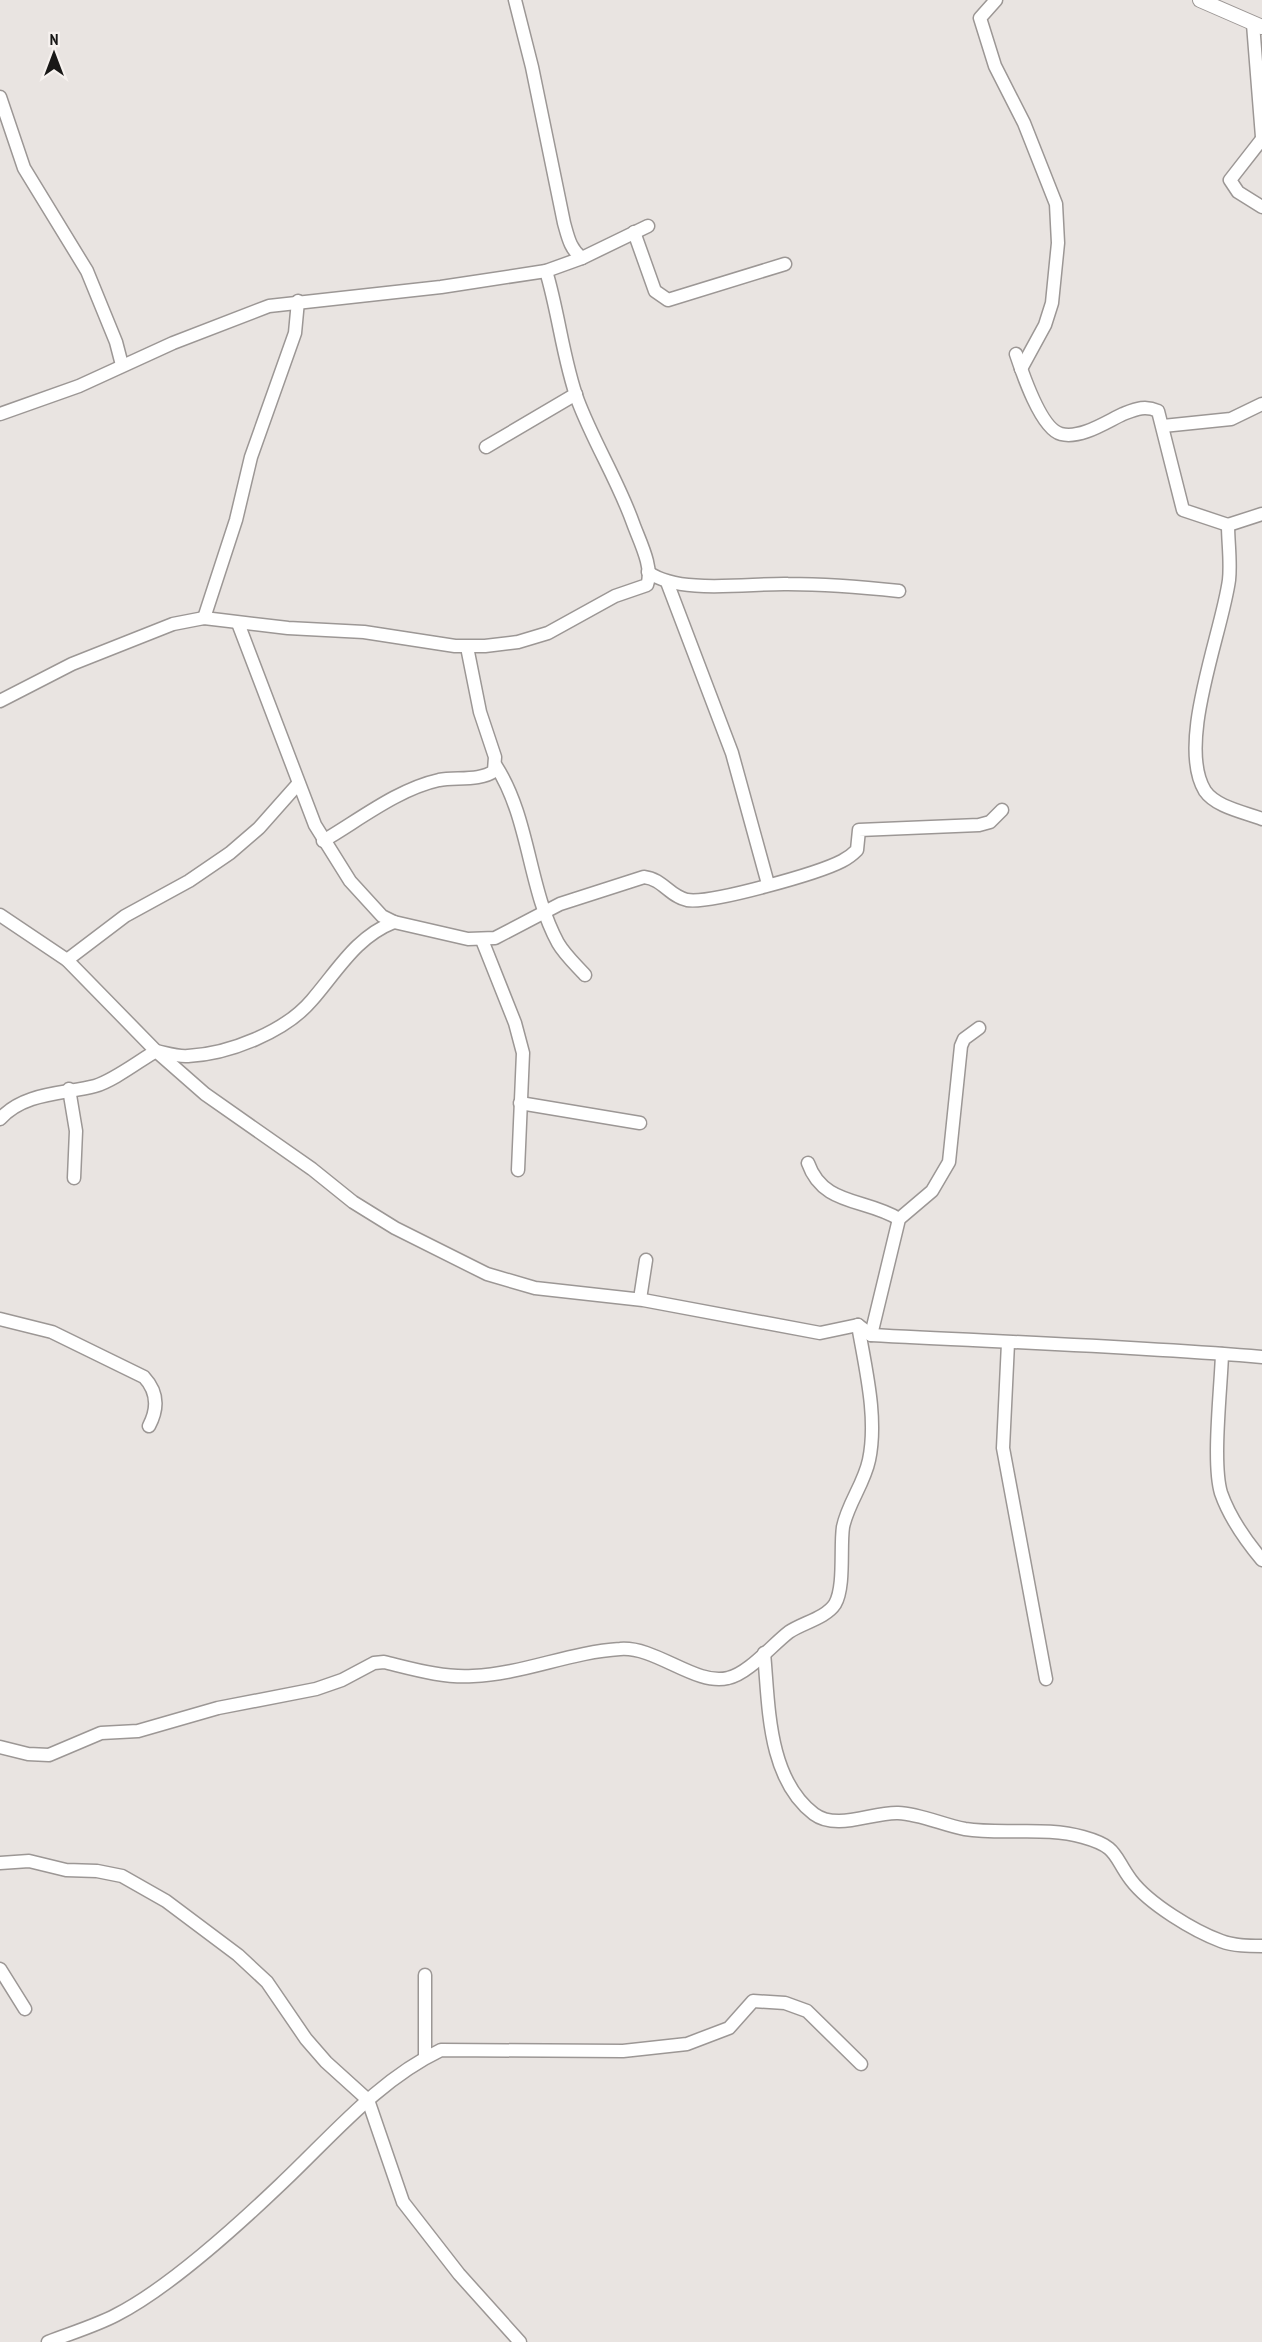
<svg xmlns="http://www.w3.org/2000/svg" width="1262" height="2342" font-family="'PT Sans Narrow',sans-serif">
<style>
.lines{fill:none;stroke-linecap:round;stroke-linejoin:round}
.minor-casing{stroke:#9c9795;stroke-width:15}
.tertiary-casing{stroke:#9c9795;stroke-width:16}
.minor{stroke:#fff;stroke-width:12}
.tertiary{stroke:#fff;stroke-width:14}
</style>
<rect width="100%" height="100%" fill="#e9e4e1"/>
<g class="lines">
<defs>
<g id="minor">
<path d="M515,0l17,67 32,156c4,14 6,26 18,35"/>
<polyline points="996,0 980,18 995,66 1024,123 1056,204 1058,243 1052,303 1045,325 1021,369"/>
<polyline points="1253,24 1262,137"/>
<polyline points="0,97 24,168 87,271 116,342 122,365"/>
<polyline points="1262,139 1230,180 1238,192 1262,207"/>
<polyline points="634,232 655,291 668,300 785,264"/>
<path d="M1016,354c6,18 25,75 45,80 20,5 45,-12 62,-20 13,-5 22,-9 35,-3l25,99 45,15 34,-11"/>
<polyline points="0,414 79,386 173,343 269,306 441,287 546,271 582,258 648,226"/>
<polyline points="1163,426 1231,419 1262,404"/>
<polyline points="486,447 576,394"/>
<path d="M1228,525c0,17 3,37 1,55 -7,53 -53,164 -24,211 11,16 39,21 57,28"/>
<path d="M648,572c32,23 101,11 140,12 37,0 74,3 111,7"/>
<polyline points="667,582 732,753 768,884"/>
<polyline points="204,618 236,520 251,457 295,333 298,301"/>
<path d="M238,623l77,202 35,56 32,35 12,6 74,17 27,-1 65,-34 84,-27c19,2 25,19 43,23 24,4 132,-27 155,-39 6,-3 11,-7 15,-11l2,-20 120,-5 11,-3 12,-12"/>
<path d="M0,701l72,-37 101,-40 31,-6 84,10 76,4 91,14h30l33,-4 30,-9 67,-37 32,-11c7,-17 -8,-45 -14,-62 -15,-42 -39,-80 -55,-122 -15,-41 -19,-87 -32,-130"/>
<path d="M496,766c34,53 32,122 62,177 7,12 18,22 27,32"/>
<path d="M323,841c36,-21 75,-52 116,-61 17,-3 42,1 55,-9l1,-14 -15,-45 -13,-65"/>
<path d="M0,915l67,45 89,91 49,43 107,75 41,33 42,26 92,46 48,14 108,12 177,33 38,-8 13,10c131,7 261,11 391,22"/>
<polyline points="482,940 515,1023 523,1053 518,1170"/>
<polyline points="67,960 125,916 189,881 230,853 259,828 298,784"/>
<polyline points="69,1089 76,1131 74,1178"/>
<polyline points="520,1103 640,1123"/>
<path d="M0,1119c24,-27 64,-25 95,-33 18,-5 44,-25 61,-35 10,2 22,6 32,5 41,-2 97,-24 124,-56 26,-30 44,-63 82,-78"/>
<path d="M808,1163c15,43 57,35 91,56"/>
<polyline points="640,1299 646,1260"/>
<path d="M0,1319l52,13 92,45c14,15 14,32 5,49"/>
<polyline points="871,1335 899,1219 932,1191 949,1162 961,1046 964,1039 979,1028"/>
<polyline points="1008,1343 1003,1448 1046,1679"/>
<path d="M1222,1354c-1,34 -10,109 -1,139 8,23 26,49 41,67"/>
<path d="M764,1653c5,52 3,125 50,161 23,17 58,-2 84,-1 23,1 45,12 67,16 38,6 81,-3 118,8 36,10 30,19 48,43 18,24 63,51 90,61 13,5 28,5 41,5"/>
<path d="M0,1747l28,7 21,1 52,-22 37,-2 80,-23 98,-19 26,-9 32,-17 10,-1c29,7 59,16 89,14 50,-2 97,-24 147,-27 36,-3 75,37 108,29 20,-4 44,-33 61,-46 13,-9 37,-14 46,-28 10,-17 5,-57 8,-77 5,-24 21,-43 26,-67 9,-43 -4,-93 -11,-135"/>
<polyline points="0,1863 29,1861 66,1870 97,1871 122,1876 166,1901 238,1955 267,1982 306,2039 326,2062 368,2100 403,2202 459,2274 520,2342"/>
<polyline points="0,1969 25,2009"/>
<polyline points="425,1975 425,2057"/>
<path d="M48,2342c23,-9 47,-16 68,-27 53,-27 121,-89 165,-131 50,-47 97,-104 160,-134l182,1 64,-7 42,-16 24,-27 32,2 22,8 54,53"/>
</g>
<polyline id="tertiary" points="1200,0 1262,27"/>
</defs>
<use href="#minor" class="minor-casing"/>
<use href="#tertiary" class="tertiary-casing"/>
<use href="#minor" class="minor"/>
<use href="#tertiary" class="tertiary"/>
</g>
<g transform="translate(54 54)" stroke="#f7f2ef" stroke-width="4.5" paint-order="stroke">
<path d="M0-4.5L10 22L0 15L-10 22Z" fill="#191817"/>
<text y="-9" font-size="16" font-weight="bold" text-anchor="middle" fill="#191817">N</text>
</g>
</svg>
